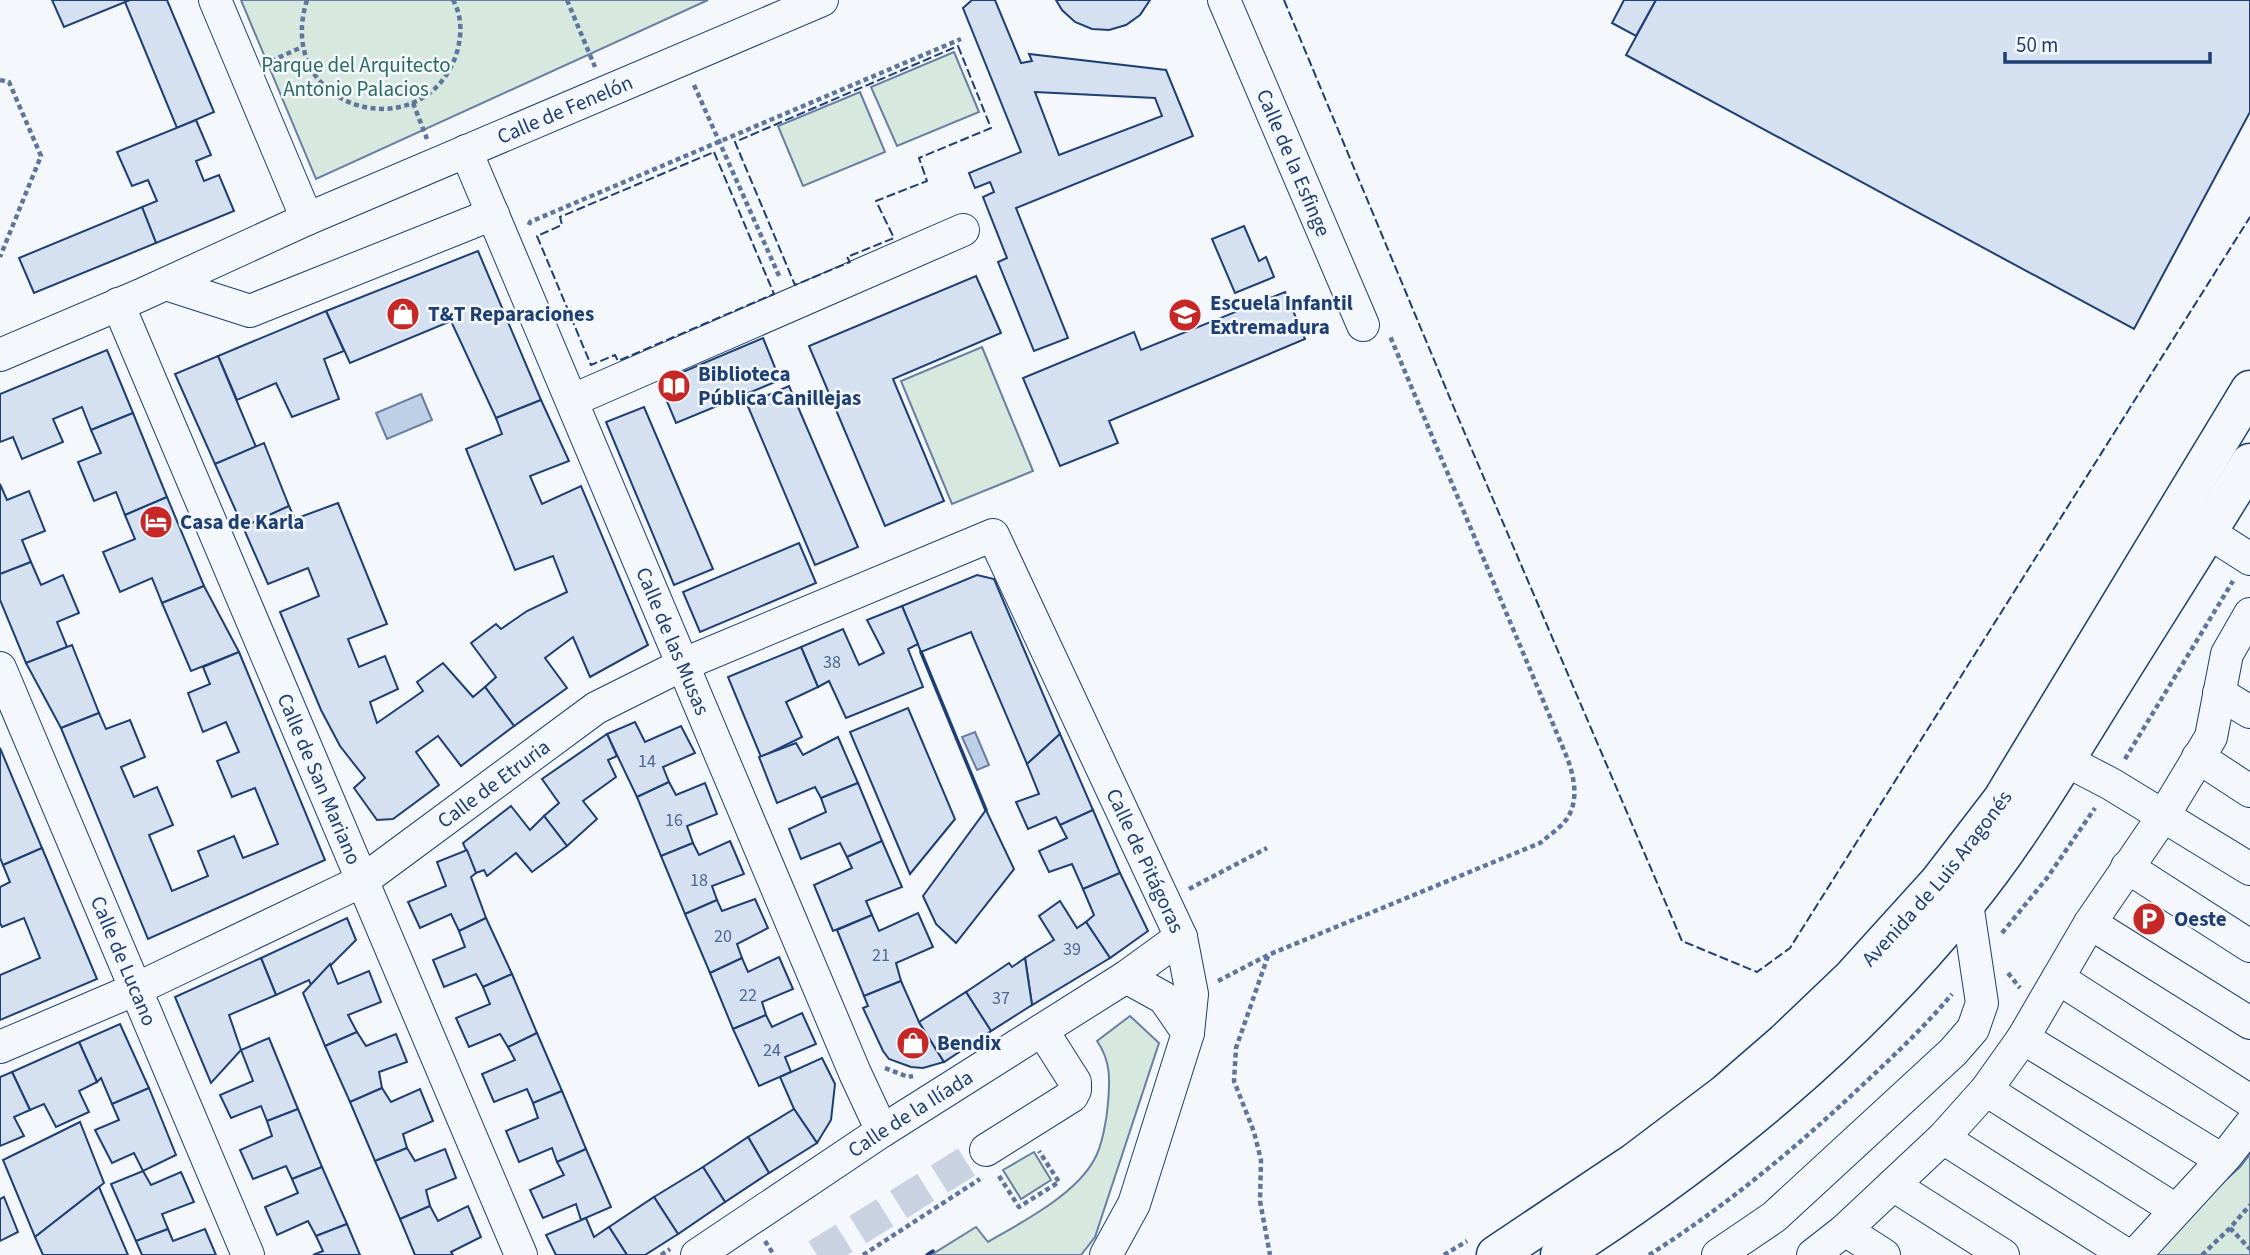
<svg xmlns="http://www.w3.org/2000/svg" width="2250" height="1255" font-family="'Source Sans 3',sans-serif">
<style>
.green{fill:#d7e8df;stroke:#687fa3;stroke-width:2}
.water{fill:#bed0e5;stroke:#687fa3;stroke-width:2}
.building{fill:#d5e0f0;stroke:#1d3f73;stroke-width:2;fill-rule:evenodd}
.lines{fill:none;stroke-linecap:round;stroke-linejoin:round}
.minor-tunnel{stroke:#c9d2e0;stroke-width:32;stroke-dasharray:32 16;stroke-linecap:butt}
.minor-casing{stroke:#1d3f73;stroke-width:34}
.major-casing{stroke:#1d3f73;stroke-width:41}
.path{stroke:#5e769c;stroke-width:4.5;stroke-dasharray:5 3.5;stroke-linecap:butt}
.minor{stroke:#f4f7fb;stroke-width:32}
.major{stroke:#f4f7fb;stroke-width:38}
.fence{stroke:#1d3f73;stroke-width:2;stroke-dasharray:9 3.5;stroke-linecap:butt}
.wall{stroke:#1d3f73;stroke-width:3.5}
.labels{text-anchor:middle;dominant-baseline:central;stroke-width:5;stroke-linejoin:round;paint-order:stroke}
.number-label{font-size:18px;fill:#4b6792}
.park-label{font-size:21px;fill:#2c6c60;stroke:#f4f7fb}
.street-label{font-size:21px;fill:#1d3f73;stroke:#f4f7fb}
.poi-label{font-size:21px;font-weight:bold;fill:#1d3f73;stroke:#f4f7fb;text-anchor:start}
</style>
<rect width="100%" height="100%" fill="#f4f7fb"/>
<g class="green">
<polygon points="241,0 708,0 316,179"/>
<polygon points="954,52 979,112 897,146 871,87"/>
<polygon points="860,92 885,152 803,186 778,126"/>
<polygon points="982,347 1033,471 952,504 901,381"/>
<path d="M1130,1016l29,27 -64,194 -14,18h-150l45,-28 12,15c34,-20 87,-47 106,-82 8,-13 13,-42 14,-57 2,-23 3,-42 -11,-62z"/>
<polygon points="1034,1152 1051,1180 1021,1199 1003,1170"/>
<polygon points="2250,1154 2250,1255 2142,1255 2240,1167"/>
</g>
<g class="water">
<polygon points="421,394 432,420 387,439 376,413"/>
<polygon points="975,732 989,765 977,770 962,737"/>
</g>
<g class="building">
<polygon points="52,0 130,0 64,27"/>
<polygon points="130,0 167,0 214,112 177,128 125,2"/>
<path d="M972,0h23l26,63 11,-2 -3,-7 137,16 27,66 -177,72 52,130 -34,13 -36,-89 9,-4 -24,-61 11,-5 -4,-10 -15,6 -6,-15 52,-21 -58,-144zM1035,92l120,6 7,18 -103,39z"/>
<polygon points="1056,0 1150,0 1140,15 1126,25 1109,30 1092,29 1075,22 1062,10"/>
<polygon points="1624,0 1656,0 1636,36 1612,23"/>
<polygon points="1656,0 2250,0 2250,112 2134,329 1626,55"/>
<polygon points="196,120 211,155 196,161 204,181 219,175 234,211 156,243 142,207 157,201 148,180 132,186 117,152"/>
<polygon points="142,207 156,243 34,293 19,258"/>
<polygon points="1244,226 1259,261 1266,257 1274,277 1235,293 1212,239"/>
<polygon points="478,251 541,400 496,418 451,321 350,363 326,311"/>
<polygon points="976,276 1001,333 893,379 944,501 885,526 809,346"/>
<polygon points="1285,292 1305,339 1109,421 1118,443 1060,466 1023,378 1134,332 1141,350"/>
<polygon points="326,311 344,351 324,359 339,399 292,417 276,383 237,400 218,356"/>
<polygon points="763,338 780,380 676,423 659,382"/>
<polygon points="107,350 133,413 91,430 82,407 53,419 63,442 22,459 13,437 0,442 0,394"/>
<polygon points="218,356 256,447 215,464 175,374"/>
<polygon points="789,386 858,547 815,565 747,404"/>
<polygon points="541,400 569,461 530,476 542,504 581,486 648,645 590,677 573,637 545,658 567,688 514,726 485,687 496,677 471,643 496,624 501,629 527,611 567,592 553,556 515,570 466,449 502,434 496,418"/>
<polygon points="644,407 713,569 674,585 606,422"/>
<polygon points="133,413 167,497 125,515 116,492 94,501 78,462 101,453 91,430"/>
<polygon points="264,443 289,506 243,527 215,464"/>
<polygon points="0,484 7,500 29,491 45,531 22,540 31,562 0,574"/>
<polygon points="167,497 204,586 162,603 152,578 120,592 103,552 135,539 125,515"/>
<polygon points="338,503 387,624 348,639 359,667 385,656 398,689 370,702 377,723 423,691 417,682 443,663 473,697 485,687 514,726 461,766 438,736 416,752 439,785 393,819 377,820 354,788 365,778 340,746 321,710 280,612 319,596 308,568 268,584 243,527 289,506 295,519"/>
<polygon points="799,543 816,583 700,632 683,592"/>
<polygon points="31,562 41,585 63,575 79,613 57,622 67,647 26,663 0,600 0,574"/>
<polygon points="977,575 994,579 1060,734 1027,764 971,632 921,652 902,606"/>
<polygon points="204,586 239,652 191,671 162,603"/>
<polygon points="902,606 918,644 908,649 923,687 846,718 829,681 818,687 801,647 843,629 859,665 884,653 867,620"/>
<polygon points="72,645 99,713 61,728 26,663"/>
<polygon points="801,647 818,687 786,702 802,737 761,757 728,677"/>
<polygon points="239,652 325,860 148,939 61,728 99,713 106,729 130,720 145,757 121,767 134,797 157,787 173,825 149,835 172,891 208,876 198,851 234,836 243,858 278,844 255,788 232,797 217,761 239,752 226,722 203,732 188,693 210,684 203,667"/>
<polygon points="908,708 955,819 910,874 850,732"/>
<polygon points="635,722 645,742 681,726 695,753 663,767 669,782 637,797 607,734"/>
<polygon points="607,734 617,756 608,760 616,777 583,801 597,819 567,846 544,816 559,803 542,779"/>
<polygon points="1060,734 1093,810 1060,825 1056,817 1028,829 1016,802 1039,794 1027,764"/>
<polygon points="838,737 858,783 821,798 815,787 777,803 759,757 796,743 803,755"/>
<polygon points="0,748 42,848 3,865 0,858"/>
<polygon points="669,782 676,795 705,783 717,814 687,826 693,843 661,856 637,797"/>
<polygon points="858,783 882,841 847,857 840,843 801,859 789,829 826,812 821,798"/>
<polygon points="511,806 530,830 544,816 567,846 532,872 516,853 487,876 484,870 476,873 463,843"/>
<polygon points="986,810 1014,869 956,943 936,924 923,896"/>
<polygon points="1093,810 1120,873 1083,889 1072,864 1049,872 1039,851 1067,838 1060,825"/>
<polygon points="730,841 744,874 712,886 717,900 685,914 661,856 693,843 699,855"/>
<polygon points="882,841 902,887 866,901 872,915 833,931 814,885 852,868 847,857"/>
<polygon points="42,848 97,979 0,1020 0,975 40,958 24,918 2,927 0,923 0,887 10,882 3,865"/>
<polygon points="467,850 476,873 471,877 486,918 459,931 451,914 420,928 408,902 446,886 437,862"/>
<polygon points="1120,873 1148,931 1110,958 1086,922 1094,915 1083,889"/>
<polygon points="755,899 768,928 737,944 742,958 710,973 685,914 717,900 722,911"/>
<polygon points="1060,901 1077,928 1086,922 1110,958 1032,1005 1025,958 1054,940 1039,916"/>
<polygon points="918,913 933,947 896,963 901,981 864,996 837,930 872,915 879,931"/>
<polygon points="347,918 356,940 311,985 309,980 276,995 261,958"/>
<polygon points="486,918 512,974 483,987 476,974 444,987 433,960 465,947 459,931"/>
<polygon points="779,957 793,989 762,1002 766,1015 733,1029 710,973 742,958 748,972"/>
<polygon points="261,958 276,995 229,1015 241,1050 211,1083 175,997"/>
<polygon points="1025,958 1032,1005 991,1031 966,992 1009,963 1012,967"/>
<polygon points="330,964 338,984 369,971 381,1002 348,1015 357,1032 325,1046 303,993"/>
<polygon points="512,974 537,1033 508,1047 500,1034 469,1047 456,1018 490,1004 483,987"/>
<polygon points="901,981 919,1022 944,1062 923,1068 911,1067 889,1059 883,1051 863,1008 868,1006 864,996"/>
<polygon points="966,992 991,1031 944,1062 919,1022"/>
<polygon points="802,1013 816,1044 785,1057 791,1072 759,1086 733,1029 766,1015 772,1027"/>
<polygon points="120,1024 149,1088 112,1104 101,1078 97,1082 79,1042"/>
<polygon points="357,1032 366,1046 396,1034 407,1062 379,1072 382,1088 350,1102 325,1046"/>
<polygon points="537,1033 562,1091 533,1103 527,1089 494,1102 482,1074 515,1060 508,1047"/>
<polygon points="269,1038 298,1109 267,1121 261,1106 231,1118 220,1095 253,1081 241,1050"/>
<polygon points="79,1042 97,1082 79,1091 89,1112 56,1127 44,1104 30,1110 12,1072"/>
<polygon points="822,1058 835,1084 831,1120 817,1143 794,1109 780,1077"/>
<polygon points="12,1072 30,1110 14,1117 24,1136 0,1146 0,1077"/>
<polygon points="149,1088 176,1155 143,1171 134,1153 112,1163 95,1130 119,1120 112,1104"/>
<polygon points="382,1088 391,1102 420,1089 433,1121 403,1134 407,1148 375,1161 350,1102"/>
<polygon points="562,1091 586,1149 557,1162 552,1148 519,1162 506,1131 538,1118 533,1103"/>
<polygon points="298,1109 322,1167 292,1179 286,1166 253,1179 240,1150 272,1136 267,1121"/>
<polygon points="794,1109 817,1143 769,1173 748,1137"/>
<polygon points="80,1122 104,1183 35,1237 3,1160"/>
<polygon points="748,1137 769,1173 725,1202 703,1167"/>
<polygon points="407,1148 415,1161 445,1149 456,1178 426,1190 430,1206 400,1219 375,1161"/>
<polygon points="586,1149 611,1207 581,1220 576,1204 543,1218 530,1190 564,1175 557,1162"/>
<polygon points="322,1167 347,1224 316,1236 308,1221 277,1235 265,1207 298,1193 292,1179"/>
<polygon points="703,1167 725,1202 678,1234 654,1197"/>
<polygon points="143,1171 151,1185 181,1172 194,1202 162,1214 168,1229 136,1241 111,1184"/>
<polygon points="99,1187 128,1255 43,1255 35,1237"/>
<polygon points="4,1197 18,1232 0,1241 0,1199"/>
<polygon points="654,1197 678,1234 645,1255 627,1255 609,1227"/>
<polygon points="430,1206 438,1221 468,1206 481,1237 451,1252 453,1255 415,1255 400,1219"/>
<polygon points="586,1218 594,1237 609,1227 627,1255 556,1255 546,1235"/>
<polygon points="347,1224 360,1255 313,1255 323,1251 316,1236"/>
<polygon points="168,1229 173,1241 205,1229 216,1255 142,1255 136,1241"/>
</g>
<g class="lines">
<polyline class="minor-tunnel" points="817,1255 986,1150"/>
<defs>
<g id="minor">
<polyline points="215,0 307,219"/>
<path id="s1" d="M1224,0l139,325"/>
<path id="s2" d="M466,151l389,922 27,58"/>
<polyline points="166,284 250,311 493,214"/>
<path id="s3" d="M118,304l403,951"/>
<path id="s4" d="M0,355l141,-60 166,-76 515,-219"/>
<polyline points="573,400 963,230"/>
<polyline points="2208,532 2250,559"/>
<path id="s5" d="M0,668l248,587"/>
<polyline points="2219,693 2250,712"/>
<polyline points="2198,757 2250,791"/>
<polyline points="2065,760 2111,784 2250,869"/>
<polyline points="2127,867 2250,946"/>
<polyline points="2090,923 2250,1023"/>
<polyline points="1126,977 1164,998 1188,1033"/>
<polyline points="2058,978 2250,1101"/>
<polyline points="2023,1038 2222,1160"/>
<path id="s6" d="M0,1047l136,-58 226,-108 234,-173 88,-44 309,-129 188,402 11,57 -4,39 -54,171 -28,51"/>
<polyline points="1986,1090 2176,1210"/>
<polyline points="1943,1138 2127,1255"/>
<polyline points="986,1150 1072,1096 1075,1090 1075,1082 1042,1030"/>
<polyline points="1893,1185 2003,1255"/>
<polyline points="1845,1230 1884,1255"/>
<path id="s7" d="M697,1255l185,-124 244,-154 55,-40"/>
<polyline points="1718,1255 1774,1217 1953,1052 1973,1029 1982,1003 1967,903"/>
<polyline points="1813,1255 1845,1230 1943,1138 1986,1090 2023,1038 2090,923 2164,815 2211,737 2227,654 2250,614"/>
<polyline points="2135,1255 2226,1156 2250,1125"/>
</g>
<g id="major">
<path id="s8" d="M1496,1255l139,-93 90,-68 60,-52 67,-64 87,-96 63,-82 248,-410"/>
<path d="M1560,1255c152,-98 292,-211 406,-352 52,-64 94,-135 137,-204 49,-79 99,-157 147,-236"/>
</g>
</defs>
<use href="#minor" class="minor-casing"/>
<use href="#major" class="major-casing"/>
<g class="path">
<path d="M307,0c-35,111 119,152 150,52 5,-18 5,-36 -4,-52"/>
<polyline points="567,0 595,67"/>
<polyline points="271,61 302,47"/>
<polyline points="0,80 9,82 41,156 0,257"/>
<polyline points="694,85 780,278"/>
<polyline points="413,103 427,139"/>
<polyline points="529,225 530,222 961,39"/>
<polyline points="2125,759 2233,581"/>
<polyline points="1189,889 1267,848"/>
<polyline points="2002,933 2047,878 2095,808"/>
<polyline points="1268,956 1236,1048 1234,1081 1254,1132 1261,1160 1260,1201 1270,1255"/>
<polyline points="2008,973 2020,988"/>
<path d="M1218,981l50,-26 272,-112c8,-7 19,-14 26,-23 14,-19 8,-45 0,-65l-176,-419"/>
<polyline points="885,1068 908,1077 913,1076"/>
<polyline points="999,1176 1019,1207 1059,1182 1039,1151"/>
<polyline points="2230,1228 2250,1249"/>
<polyline points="765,1241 774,1255"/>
<polyline points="661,1255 670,1249"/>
<polyline points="863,1255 980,1179"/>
<polyline points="1444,1255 1467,1241"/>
<path d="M1649,1255c74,-47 141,-102 205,-162 34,-32 68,-63 98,-99"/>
<polyline points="2202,1255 2230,1228 2250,1205"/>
</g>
<use href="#minor" class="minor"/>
<use href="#major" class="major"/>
<g class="fence">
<polyline points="1284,0 1457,415 1682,941 1757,972 1790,948 2250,217"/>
<polygon points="958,46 991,128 919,158 927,181 876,201 894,238 847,257 850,262 795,285 735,142"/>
<polygon points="714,152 774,294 618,361 615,355 591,365 537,236 562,225 560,217"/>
</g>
<g class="wall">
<polyline points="921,652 986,810"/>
<polyline points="927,1255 933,1251"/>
</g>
</g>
<defs>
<symbol id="shop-disc" viewBox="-11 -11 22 22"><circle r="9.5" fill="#c62828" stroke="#f4f7fb"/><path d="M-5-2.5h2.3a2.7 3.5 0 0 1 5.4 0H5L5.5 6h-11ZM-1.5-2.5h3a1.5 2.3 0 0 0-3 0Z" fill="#fff"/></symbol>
<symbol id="school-disc" viewBox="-11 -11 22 22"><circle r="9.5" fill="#c62828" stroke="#f4f7fb"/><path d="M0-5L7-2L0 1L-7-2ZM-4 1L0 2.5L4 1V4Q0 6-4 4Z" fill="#fff"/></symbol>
<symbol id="library-disc" viewBox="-11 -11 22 22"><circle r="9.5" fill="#c62828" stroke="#f4f7fb"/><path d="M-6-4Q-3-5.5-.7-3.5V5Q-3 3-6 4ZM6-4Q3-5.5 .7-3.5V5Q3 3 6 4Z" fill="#fff"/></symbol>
<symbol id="hotel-disc" viewBox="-11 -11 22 22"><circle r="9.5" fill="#c62828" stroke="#f4f7fb"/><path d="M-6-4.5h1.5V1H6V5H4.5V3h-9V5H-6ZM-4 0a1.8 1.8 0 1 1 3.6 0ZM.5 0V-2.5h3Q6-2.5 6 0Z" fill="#fff"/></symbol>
<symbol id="parking-disc" viewBox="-11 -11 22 22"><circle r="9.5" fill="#c62828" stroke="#f4f7fb"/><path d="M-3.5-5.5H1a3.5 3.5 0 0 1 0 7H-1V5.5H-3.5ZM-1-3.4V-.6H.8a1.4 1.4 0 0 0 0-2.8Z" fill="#fff"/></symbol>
</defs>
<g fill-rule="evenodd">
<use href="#shop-disc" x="384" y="295" width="38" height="38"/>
<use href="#school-disc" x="1166" y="296" width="38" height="38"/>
<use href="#library-disc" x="655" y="367" width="38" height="38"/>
<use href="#hotel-disc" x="137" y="503" width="38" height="38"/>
<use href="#parking-disc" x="2130" y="900" width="38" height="38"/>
<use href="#shop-disc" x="894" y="1024" width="38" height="38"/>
</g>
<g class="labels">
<g class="number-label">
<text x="832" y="662">38</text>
<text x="647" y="761">14</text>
<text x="674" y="820">16</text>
<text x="699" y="880">18</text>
<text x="723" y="936">20</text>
<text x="1072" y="949">39</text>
<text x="881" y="955">21</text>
<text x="748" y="995">22</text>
<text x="1001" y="998">37</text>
<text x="772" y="1050">24</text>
</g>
<g class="park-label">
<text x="356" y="65">Parque del Arquitecto<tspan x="356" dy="24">Antonio Palacios</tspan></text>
</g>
<g class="street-label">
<text stroke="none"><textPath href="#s4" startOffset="616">Calle de Fenelón</textPath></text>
<text stroke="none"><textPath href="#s1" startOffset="177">Calle de la Esfinge</textPath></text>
<text stroke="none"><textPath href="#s2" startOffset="532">Calle de las Musas</textPath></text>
<text stroke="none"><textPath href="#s3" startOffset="516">Calle de San Mariano</textPath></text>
<text stroke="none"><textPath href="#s6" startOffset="562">Calle de Etruria</textPath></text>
<text stroke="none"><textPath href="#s6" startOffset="1482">Calle de Pitágoras</textPath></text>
<text stroke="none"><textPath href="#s8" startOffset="583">Avenida de Luis Aragonés</textPath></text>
<text stroke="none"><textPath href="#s5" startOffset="318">Calle de Lucano</textPath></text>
<text stroke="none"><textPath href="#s7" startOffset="256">Calle de la Ilíada</textPath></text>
</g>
<g class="poi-label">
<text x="1210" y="303">Escuela Infantil<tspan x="1210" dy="24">Extremadura</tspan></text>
<text x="428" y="314">T&amp;T Reparaciones</text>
<text x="698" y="374">Biblioteca<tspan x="698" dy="24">Pública Canillejas</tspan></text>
<text x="180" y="522">Casa de Karla</text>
<text x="2174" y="919">Oeste</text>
<text x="937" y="1043">Bendix</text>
</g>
</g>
<path d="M2005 52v10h205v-10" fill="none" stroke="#1d3f73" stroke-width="3.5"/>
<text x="2016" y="52" font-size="21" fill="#1d3f73" stroke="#f4f7fb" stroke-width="5" paint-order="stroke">50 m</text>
</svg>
